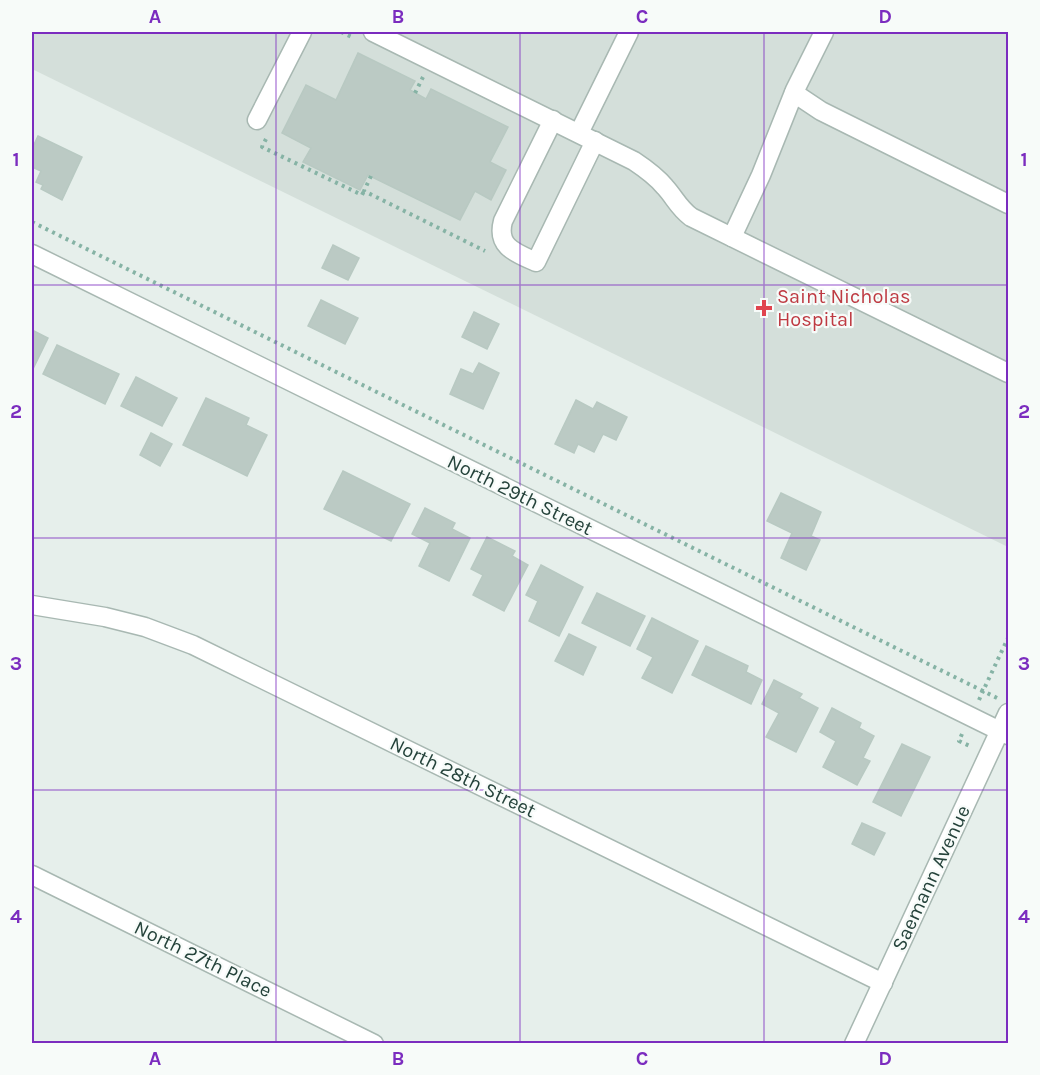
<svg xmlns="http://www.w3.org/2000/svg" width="1040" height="1075" font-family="Karla,sans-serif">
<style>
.built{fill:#d4dfda}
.building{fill:#bbcac4;stroke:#b8c9c2;stroke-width:1.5}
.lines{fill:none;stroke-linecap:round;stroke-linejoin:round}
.minor-casing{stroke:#a8b8b2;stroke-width:21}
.path{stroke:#86b3a5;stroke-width:4;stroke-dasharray:3 4.5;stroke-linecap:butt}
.minor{stroke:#fff;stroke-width:18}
.grid{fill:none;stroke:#7b2cbf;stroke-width:1.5;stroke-opacity:0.55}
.health-dot{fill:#e0444e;stroke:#f7fbf9;stroke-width:2}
.labels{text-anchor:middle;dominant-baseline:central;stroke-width:4.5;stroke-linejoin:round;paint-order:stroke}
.health-label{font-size:20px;fill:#be3a42;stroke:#f7fbf9;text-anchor:start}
.street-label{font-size:20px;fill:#24423a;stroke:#f7fbf9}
.neatline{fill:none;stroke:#7b2cbf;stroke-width:2}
.grid-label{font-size:20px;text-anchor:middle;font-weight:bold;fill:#7b2cbf}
</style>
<rect width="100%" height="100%" fill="#e6efeb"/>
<polygon class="built" points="32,32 1008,32 1008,547 32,69"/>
<g class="building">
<polygon points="358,53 415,81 410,90 426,99 431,89 508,127 490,162 506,170 491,200 475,191 460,220 368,175 360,190 303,162 311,148 282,133 306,85 336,100"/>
<polygon points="38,136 82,157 62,200 41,189 43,185 36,182 41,171 32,167 32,149"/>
<polygon points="333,245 359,258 348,280 322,268"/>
<polygon points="321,300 358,318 345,344 308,326"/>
<polygon points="474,312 499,324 487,349 462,337"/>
<polygon points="32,330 48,338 32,371"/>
<polygon points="57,345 119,374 105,404 43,374"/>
<polygon points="479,363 499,373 483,409 450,394 461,369 473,374"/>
<polygon points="136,377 177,398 162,426 121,406"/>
<polygon points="206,398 249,418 246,425 267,435 247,476 183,445"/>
<polygon points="576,400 593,409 597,402 627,417 616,440 603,434 594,452 578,444 574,453 555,444"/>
<polygon points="151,433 172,444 160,466 140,455"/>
<polygon points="343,471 410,504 391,541 324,509"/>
<polygon points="781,493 821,512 811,536 820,540 806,570 781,558 792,533 767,521"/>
<polygon points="425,508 455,523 452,529 470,538 449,581 419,566 430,543 412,534"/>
<polygon points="487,537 515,551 512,556 528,565 504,611 473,595 483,575 471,569"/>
<polygon points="541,565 583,587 559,636 529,621 538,601 526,595"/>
<polygon points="597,593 645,616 630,646 582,623"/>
<polygon points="652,618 698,641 672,693 642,678 653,657 637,649"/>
<polygon points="569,634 596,647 583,675 555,661"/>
<polygon points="706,646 748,666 746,672 762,680 751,704 692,675"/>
<polygon points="774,680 802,694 799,698 818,708 796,752 766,737 779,713 762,704"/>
<polygon points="832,708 861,723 859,728 874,736 863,758 870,761 857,785 823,767 836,741 820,732"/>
<polygon points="902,744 930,757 901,816 873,802"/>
<polygon points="862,823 885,833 874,855 852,844"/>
</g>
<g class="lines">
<defs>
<g id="minor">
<path d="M373,32l261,129c12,8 22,15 31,26 10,11 13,20 26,30l317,156"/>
<polyline points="794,93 821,111 1008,204"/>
<polyline points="257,120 302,32"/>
<path d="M553,120l-50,101c-7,26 13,32 33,41l59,-121"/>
<polyline points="579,133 629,32"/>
<polyline points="732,237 761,175 795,90 824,32"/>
<polyline points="32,254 1008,735"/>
<polyline points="32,605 105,617 145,627 193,645 883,983"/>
<polyline points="32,875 374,1044"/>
<polyline points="854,1044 1008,713"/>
</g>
</defs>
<use href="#minor" class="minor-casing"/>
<g class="path">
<polyline points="341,32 354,38"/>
<polyline points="415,93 423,77"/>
<polyline points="266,139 262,147 362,195 364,191"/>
<polyline points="371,176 364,191 485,251"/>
<polyline points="32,222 983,691 1008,638"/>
<polyline points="979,700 983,691 997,698"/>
<polyline points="962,734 959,741 972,747"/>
</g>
<use href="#minor" class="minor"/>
</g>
<path class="grid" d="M276,32v1012M520,32v1012M764,32v1012M32,285h976M32,538h976M32,790h976"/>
<path class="health-dot" d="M761 299h6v6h6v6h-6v6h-6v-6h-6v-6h6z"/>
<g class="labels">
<g class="health-label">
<text x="777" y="296">Saint Nicholas<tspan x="777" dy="23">Hospital</tspan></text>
</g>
<g class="street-label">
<text transform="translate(520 495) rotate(26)">North 29th Street</text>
<text transform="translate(463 777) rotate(26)">North 28th Street</text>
<text transform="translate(931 878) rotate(-65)">Saemann Avenue</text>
<text transform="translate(203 959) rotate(26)">North 27th Place</text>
</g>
</g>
<rect width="1040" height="1075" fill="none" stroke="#f7fbf9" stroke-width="66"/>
<rect x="33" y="33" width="974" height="1009" class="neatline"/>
<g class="grid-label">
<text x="155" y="23">A</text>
<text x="398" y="23">B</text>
<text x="642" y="23">C</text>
<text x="885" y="23">D</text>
<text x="16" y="166">1</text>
<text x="1024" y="166">1</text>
<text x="16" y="418">2</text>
<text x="1024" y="418">2</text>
<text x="16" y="670">3</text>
<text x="1024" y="670">3</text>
<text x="16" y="923">4</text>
<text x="1024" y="923">4</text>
<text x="155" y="1065">A</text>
<text x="398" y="1065">B</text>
<text x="642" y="1065">C</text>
<text x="885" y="1065">D</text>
</g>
</svg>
